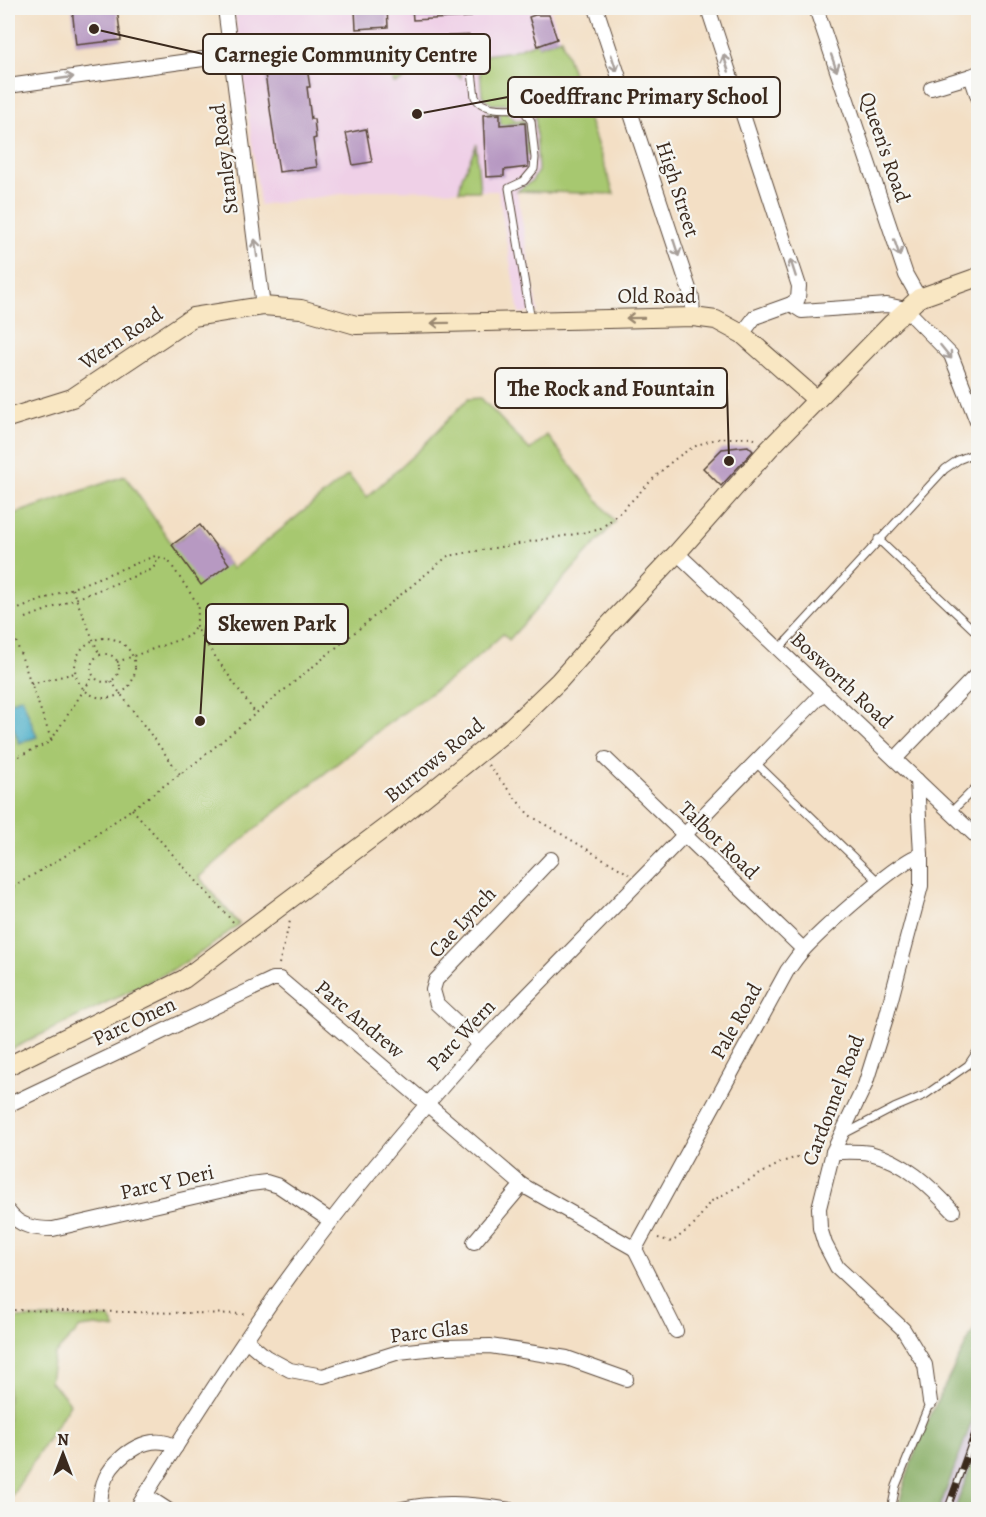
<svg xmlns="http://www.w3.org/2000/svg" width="986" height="1517" font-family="Alegreya,serif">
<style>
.built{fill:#efd0e7}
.industrial{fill:#cdbed3}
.green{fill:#a7c870;stroke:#717947;stroke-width:1.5}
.forest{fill:#85ac62;stroke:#606b40;stroke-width:1.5}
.water{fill:#49adc8;stroke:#426c73;stroke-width:1.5}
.building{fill:#b799c2}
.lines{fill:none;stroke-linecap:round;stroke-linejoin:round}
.lane-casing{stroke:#574537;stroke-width:9}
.street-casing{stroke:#574537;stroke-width:16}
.secondary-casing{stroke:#574537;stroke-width:20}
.path{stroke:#574537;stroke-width:2;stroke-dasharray:1.5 4.5;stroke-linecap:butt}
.lane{stroke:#fff;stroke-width:7}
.street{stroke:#fff;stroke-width:14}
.secondary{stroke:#f9e7c3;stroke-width:18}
.rail-casing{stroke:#3b2a1e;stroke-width:7}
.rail{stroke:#f6f6f2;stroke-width:4.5;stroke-dasharray:14;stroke-linecap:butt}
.oneway{stroke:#a79f9a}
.oneway2{stroke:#9a8870}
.labels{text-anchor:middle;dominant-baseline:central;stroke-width:4.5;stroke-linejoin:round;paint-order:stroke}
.street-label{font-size:21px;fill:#3b2a1e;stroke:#f6f6f2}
.leader{fill:none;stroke:#3b2a1e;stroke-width:2}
.callout-dot{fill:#3b2a1e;stroke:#f6f6f2;stroke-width:2}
.callout{fill:#f6f6f2;stroke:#3b2a1e;stroke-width:2}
.callout-label{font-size:22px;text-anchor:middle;font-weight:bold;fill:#3b2a1e}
</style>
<rect width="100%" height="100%" fill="#f6f6f2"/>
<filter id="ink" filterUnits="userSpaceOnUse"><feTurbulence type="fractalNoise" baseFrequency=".0167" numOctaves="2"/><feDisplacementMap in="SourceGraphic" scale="12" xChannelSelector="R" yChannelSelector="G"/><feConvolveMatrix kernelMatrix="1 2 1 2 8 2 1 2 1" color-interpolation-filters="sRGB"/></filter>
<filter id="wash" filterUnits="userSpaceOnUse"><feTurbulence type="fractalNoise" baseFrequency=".008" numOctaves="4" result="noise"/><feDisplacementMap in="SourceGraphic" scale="24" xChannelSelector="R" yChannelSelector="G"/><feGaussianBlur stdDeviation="1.35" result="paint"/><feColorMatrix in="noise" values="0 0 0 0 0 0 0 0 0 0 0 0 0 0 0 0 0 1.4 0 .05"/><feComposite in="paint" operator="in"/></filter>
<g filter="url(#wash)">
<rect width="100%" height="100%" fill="#f3dfc5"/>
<polygon class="built" points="234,8 550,8 614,194 517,192 538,312 519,313 498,191 371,190 260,205"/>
<polygon class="industrial" points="978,1405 978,1447 955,1509 939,1510"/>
<g class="green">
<path d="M561,38l53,156 -97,-3 15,-10 6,-10 -3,-61c-6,-19 -11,-11 -23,-7 -6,2 -15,1 -21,1l-9,-9 -3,-39 33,-5 25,-9 2,4z"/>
<path d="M460,60l1,18c-5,-3 -8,-7 -12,-10 -20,-13 -38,14 -56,15v-20z"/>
<polygon points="488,111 505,111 515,120 524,120 529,127 531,154 527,154 525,123 508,124 508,136 501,136 500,114 488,114"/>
<polygon points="476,146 480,191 459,191 462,177"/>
<polygon points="481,398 530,450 547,435 615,522 509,640 503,634 462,671 382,728 267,819 199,877 239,924 208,948 176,968 8,1051 8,516 125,476 172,544 200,525 232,569 348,475 367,497 419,450 468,399"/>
<path d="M8,1318h102l6,11 -20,-3 -16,2 -26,27 -4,26c6,10 15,12 20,23l-62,98z"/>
</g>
<g class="forest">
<path d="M978,1322v83l-39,104 -41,1c14,-67 49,-129 80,-188z"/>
<polygon points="978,1447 978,1509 955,1509"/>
</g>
<polygon class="water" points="22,697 37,737 19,743 8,712 8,703"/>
<g id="blocks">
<g class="building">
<polygon points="72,8 117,8 121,40 76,45"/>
<polygon points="387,8 388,27 356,29 355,10"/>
<polygon points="412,8 470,8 471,17 413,20"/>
<polygon points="535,15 549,15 557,39 538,46 529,17"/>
<polygon points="303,54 305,69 307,68 310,87 307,87 311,119 314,119 316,138 313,139 317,167 279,172 263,60"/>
<polygon points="500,114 500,125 525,123 528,167 504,170 504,176 486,177 483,115"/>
<polygon points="366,129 372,162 353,165 346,133"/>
<polygon points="748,446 753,451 721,486 703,468 722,449"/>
<polygon points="200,525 229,564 201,585 172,545"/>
</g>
</g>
</g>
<g filter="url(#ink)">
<use href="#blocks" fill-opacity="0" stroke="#574537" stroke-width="1.5"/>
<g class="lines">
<defs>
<g id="lane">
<path d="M372,43l96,-4 7,58c8,15 32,11 48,12l8,12 4,37 -1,11 -10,12 -15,7 22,133"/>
<polyline points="878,539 978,634"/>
<polyline points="779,649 945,469 958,460 978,452"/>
<polyline points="756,763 879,882"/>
<polyline points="951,812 978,785"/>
<polyline points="844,1134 894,1108 925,1095 968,1065 978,1050"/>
<polyline points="891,1510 896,1486 930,1402"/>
</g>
<g id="street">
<polyline points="225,8 263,306"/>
<polyline points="596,8 692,298 693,317"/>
<polyline points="708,8 799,286 798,299 791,304 755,317 742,334"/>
<polyline points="816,8 906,275 919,298"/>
<polyline points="978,73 971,76 978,97"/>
<polyline points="8,86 232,55"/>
<polyline points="931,88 971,76"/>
<polyline points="791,304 802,311 887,305 906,309 951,355 978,424"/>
<polyline points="677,553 978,838"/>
<polyline points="606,759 803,949"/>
<polyline points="895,759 978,673"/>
<polyline points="917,780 921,855 921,886 886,1018 865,1085 833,1152 819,1208 820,1228 825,1244 837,1267 903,1329 925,1365 930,1402"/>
<polyline points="480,1044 437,1004 433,990 436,980 551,859"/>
<path d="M8,1105l265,-126h7l242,206 113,64 152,-278c6,-8 11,-16 18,-23 17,-18 96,-90 116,-93"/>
<path d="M833,1152c12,0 25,-1 37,1 34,8 60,33 83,58"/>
<path d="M8,1211c11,16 28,18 45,18l197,-45 16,-2 13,4 52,35"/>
<polyline points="474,1242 522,1185"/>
<polyline points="635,1249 676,1331"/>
<polyline points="246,1340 266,1357 290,1370 323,1376 399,1352 444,1347 490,1346 567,1358 626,1379"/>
<polyline points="145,1495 168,1510"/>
<path d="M100,1510c0,-11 1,-23 6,-33 12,-23 45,-46 70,-30"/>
<path d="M136,1510c41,-66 83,-132 127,-196 65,-95 140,-184 217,-270l344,-352"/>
<path d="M397,1510c40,-9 72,-7 113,0"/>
</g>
<g id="secondary">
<polyline points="8,418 72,398 193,317 263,306 301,309 356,325 693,317 716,320 742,334 817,400"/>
<polyline points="8,1066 184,979 406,812 509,729 559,681 605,629 677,553 769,449 892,323 919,298 978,277"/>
</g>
</defs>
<use href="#lane" class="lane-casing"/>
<use href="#street" class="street-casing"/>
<use href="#secondary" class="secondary-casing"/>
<g class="path">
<polyline points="72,589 100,656"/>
<polyline points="8,613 155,556 168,560 199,606 196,626 202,638 256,714"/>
<polyline points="26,618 153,569 159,557"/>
<polyline points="8,619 51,739"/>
<circle cx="105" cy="668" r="30"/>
<circle cx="105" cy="668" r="14"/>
<polyline points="117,662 189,636 196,626"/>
<polyline points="111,681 180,774"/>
<polyline points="31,684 75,673"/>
<polyline points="8,761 50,742 93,676"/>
<polyline points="488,765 529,815 629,874"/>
<polyline points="132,809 234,923"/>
<path d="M8,890l70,-42 116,-84 254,-208 150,-26c45,-30 75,-93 134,-92 8,0 16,-1 23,1"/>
<polyline points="279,964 290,921"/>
<polyline points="658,1238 672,1242 695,1224 710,1202 782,1162 819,1150"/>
<polyline points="8,1310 247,1314"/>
</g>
<use href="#lane" class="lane"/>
<use href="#street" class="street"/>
<use href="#secondary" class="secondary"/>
<defs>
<polyline id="rail" points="947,1510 978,1425"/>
</defs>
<use href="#rail" class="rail-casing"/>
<use href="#rail" class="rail"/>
</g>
<defs><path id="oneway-shaft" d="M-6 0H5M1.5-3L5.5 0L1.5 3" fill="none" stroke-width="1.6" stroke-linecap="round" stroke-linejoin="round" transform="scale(1.5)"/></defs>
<g class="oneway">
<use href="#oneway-shaft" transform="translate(614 63) rotate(72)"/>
<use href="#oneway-shaft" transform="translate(726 63) rotate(-108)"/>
<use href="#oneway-shaft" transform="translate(834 63) rotate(71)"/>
<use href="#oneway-shaft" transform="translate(65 78) rotate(-8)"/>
<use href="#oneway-shaft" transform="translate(256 248) rotate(-97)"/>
<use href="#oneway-shaft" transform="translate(676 248) rotate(72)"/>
<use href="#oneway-shaft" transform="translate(897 248) rotate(71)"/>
<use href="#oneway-shaft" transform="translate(793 268) rotate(-108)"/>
<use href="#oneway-shaft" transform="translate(946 352) rotate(51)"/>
</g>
<g class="oneway2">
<use href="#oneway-shaft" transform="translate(635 318) rotate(179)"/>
<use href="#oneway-shaft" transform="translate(440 323) rotate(179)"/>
</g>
</g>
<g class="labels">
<g class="street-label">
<text transform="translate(885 147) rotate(71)">Queen's Road</text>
<text transform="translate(224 159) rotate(-97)">Stanley Road</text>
<text transform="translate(678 189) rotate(72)">High Street</text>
<text x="657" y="296">Old Road</text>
<text transform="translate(121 338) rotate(-34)">Wern Road</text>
<text transform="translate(842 680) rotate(43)">Bosworth Road</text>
<text transform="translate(434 760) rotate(-39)">Burrows Road</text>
<text transform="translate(719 840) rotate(44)">Talbot Road</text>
<text transform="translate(462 922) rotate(-47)">Cae Lynch</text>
<text transform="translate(360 1019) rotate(40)">Parc Andrew</text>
<text transform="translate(134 1021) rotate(-25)">Parc Onen</text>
<text transform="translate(736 1021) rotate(-61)">Pale Road</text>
<text transform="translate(461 1035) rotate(-47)">Parc Wern</text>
<text transform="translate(833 1100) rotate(-69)">Cardonnel Road</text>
<text transform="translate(167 1182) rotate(-13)">Parc Y Deri</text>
<text transform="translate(429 1331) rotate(-7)">Parc Glas</text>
</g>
</g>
<path class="leader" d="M94 29L203 54M417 114L508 97M729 461L727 388M200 721L206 624"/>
<g class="callout-dot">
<circle cx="94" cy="29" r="6"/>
<circle cx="417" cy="114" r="6"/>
<circle cx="729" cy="461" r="6"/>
<circle cx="200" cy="721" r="6"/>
</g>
<g class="callout">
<rect x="203" y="34" width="287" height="40" rx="6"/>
<rect x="508" y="77" width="272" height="40" rx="6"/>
<rect x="495" y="368" width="232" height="40" rx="6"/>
<rect x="206" y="604" width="142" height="40" rx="6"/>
</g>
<g class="callout-label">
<text x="346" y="62">Carnegie Community Centre</text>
<text x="644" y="104">Coedffranc Primary School</text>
<text x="611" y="396">The Rock and Fountain</text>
<text x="277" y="631">Skewen Park</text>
</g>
<rect width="986" height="1517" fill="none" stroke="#f6f6f2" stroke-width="30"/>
<g transform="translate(63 1454)" stroke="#f6f6f2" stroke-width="4.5" paint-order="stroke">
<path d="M0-4.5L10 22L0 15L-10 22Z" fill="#3b2a1e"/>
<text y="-9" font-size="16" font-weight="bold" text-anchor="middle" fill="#3b2a1e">N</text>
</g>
</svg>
